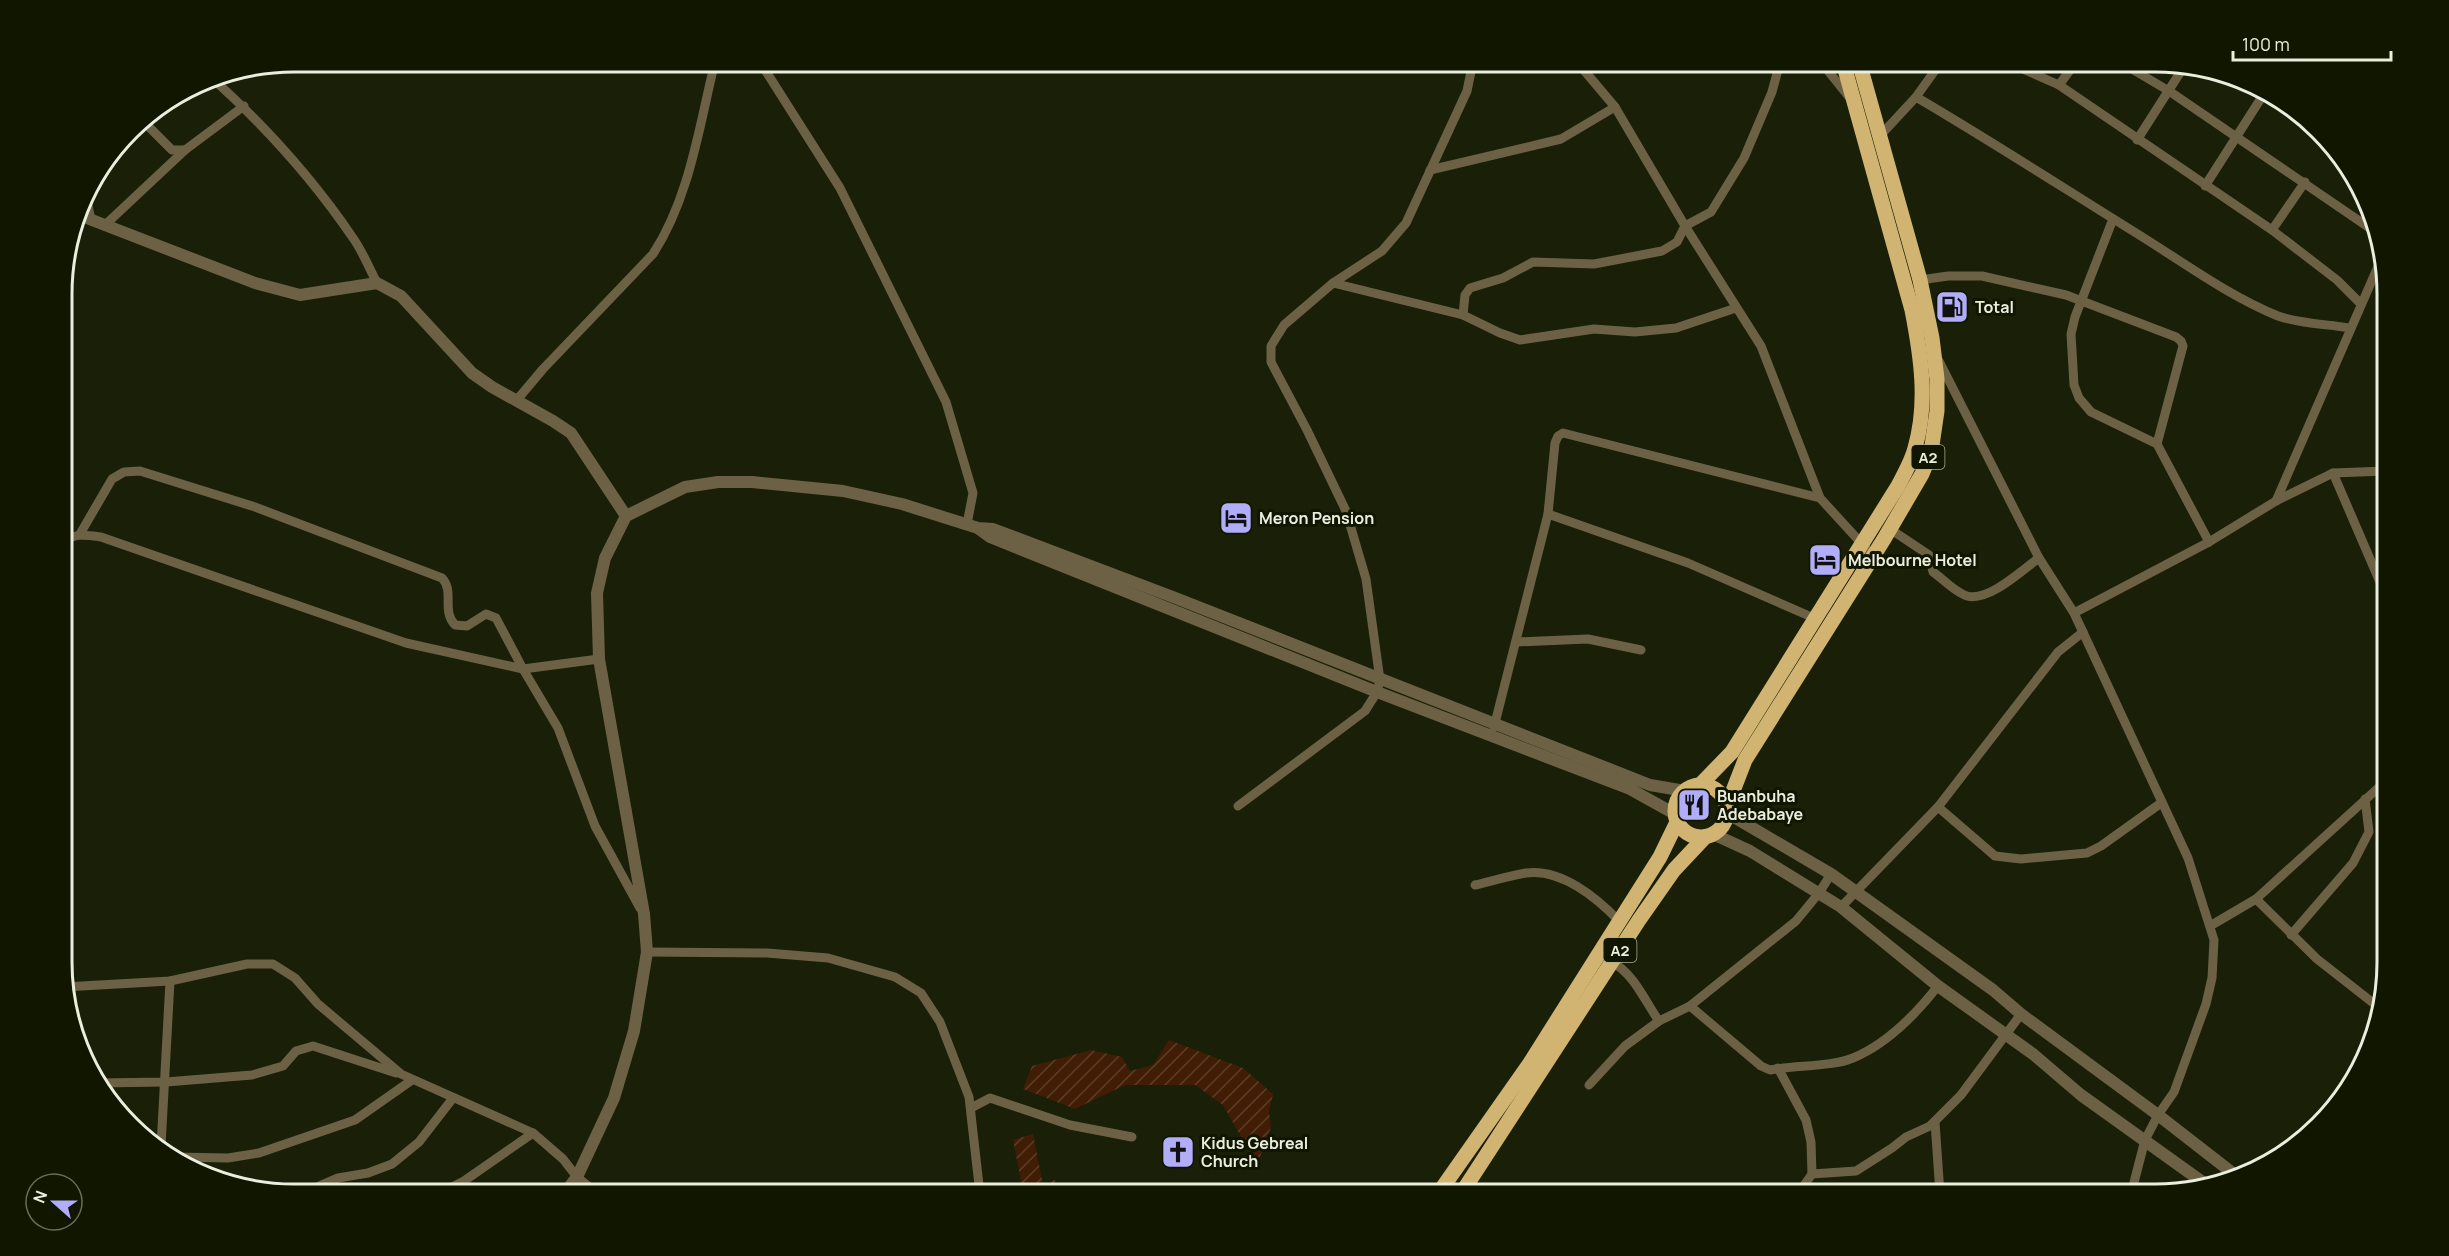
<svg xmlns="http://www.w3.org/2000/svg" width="2449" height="1256" font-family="Manrope,sans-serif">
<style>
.garden{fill:url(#garden-furrows)}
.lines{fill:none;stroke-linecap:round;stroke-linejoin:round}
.minor{stroke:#6d6145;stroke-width:9}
.tertiary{stroke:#6d6145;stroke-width:12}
.trunk{stroke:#d2b472;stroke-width:15}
.labels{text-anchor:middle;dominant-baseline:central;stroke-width:6;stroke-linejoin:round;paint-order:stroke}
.shield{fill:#111601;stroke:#a9ad9c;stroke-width:1.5}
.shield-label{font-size:15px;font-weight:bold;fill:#eaeedf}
.poi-label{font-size:16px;font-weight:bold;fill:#eaeedf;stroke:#111601;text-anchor:start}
.rim{fill:none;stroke:#eaeedf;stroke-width:3}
</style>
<defs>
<pattern id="garden-furrows" width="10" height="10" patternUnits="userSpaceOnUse" patternTransform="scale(1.5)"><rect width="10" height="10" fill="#401d04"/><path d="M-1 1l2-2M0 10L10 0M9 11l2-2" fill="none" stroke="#5c3e28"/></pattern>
</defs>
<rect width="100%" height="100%" fill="#1a1f07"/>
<g class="garden">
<polygon points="1169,1040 1243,1068 1273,1094 1269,1112 1271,1127 1257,1165 1223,1105 1195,1085 1125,1085 1075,1109 1023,1089 1032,1066 1091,1050 1122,1057 1130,1071 1153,1065"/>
<polygon points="1033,1134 1043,1185 1055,1180 1062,1194 999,1194 999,1192 1021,1181 1013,1140"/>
</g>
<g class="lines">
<g class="minor">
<polyline points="760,62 840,188 946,402 973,493 967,524"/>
<polyline points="1577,62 1615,107 1685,226 1761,346 1820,498 1873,556"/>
<polyline points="1821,62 1849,97"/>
<polyline points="2007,62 2059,85 2272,230 2337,280 2361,304"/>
<polyline points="2120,62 2169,91 2377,233"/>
<path d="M212,78c53,48 101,101 141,160 10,14 16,30 24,45"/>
<polyline points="2059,85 2076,62"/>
<path d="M1916,97c77,45 152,94 228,141 43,27 87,59 134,78 23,8 48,8 72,12"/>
<polyline points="141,119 172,150 185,150"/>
<polyline points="1878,138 1916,97 1941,62"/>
<polyline points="2137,140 2183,68"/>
<polyline points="1430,170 1561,139 1615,107"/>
<polyline points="2205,186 2265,92"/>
<polyline points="85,192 91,220"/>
<polyline points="2113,219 2075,317 2071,334 2074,385 2079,398 2091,412 2157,444 2209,542"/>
<polyline points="105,225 185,150 244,106"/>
<polyline points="2272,230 2305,182"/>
<polyline points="1920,280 1948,276 1982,276 2066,295 2176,337 2181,341 2183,346 2157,444"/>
<polyline points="1333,283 1463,315"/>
<polyline points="1736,308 1676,328 1635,332 1594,329 1520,340 1500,333 1463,315 1465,295 1470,288 1503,278 1533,262 1594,264 1662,251 1677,242 1685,226 1711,212 1744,158 1772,92 1780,62"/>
<polyline points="1939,361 2039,558 2074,613 2188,858 2214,940 2212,978 2206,1004 2174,1092 2158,1115 2145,1140 2131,1194"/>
<path d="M516,401l27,-32 110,-115c37,-57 46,-128 62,-192"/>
<polyline points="2333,473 2386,596"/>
<polyline points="2276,501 2383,255"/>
<polyline points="1548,514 1688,563 1814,618"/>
<path d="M1890,529l39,26 4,17c10,7 23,21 34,24 22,6 55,-26 72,-38"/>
<path d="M80,534l32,-55 12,-7 16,-1 115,36 187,71c13,14 -1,32 13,47l12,1 19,-12 10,4 27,51 35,59 37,98 45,82"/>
<path d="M63,544c9,-12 24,-9 38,-7l305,106 117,26 76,-10"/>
<polyline points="2074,613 2209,542 2276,501 2333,473 2386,471"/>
<polyline points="1516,642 1588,639 1641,650"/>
<polyline points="1494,727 1548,514 1555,443 1558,436 1563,433 1820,498"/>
<polyline points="1238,806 1365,711 1377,692 1380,680 1366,579 1346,511 1307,430 1271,362 1271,346 1284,325 1333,283 1382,251 1406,223 1467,91 1473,62"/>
<polyline points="1938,807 1995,856 2021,859 2087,853 2101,846 2161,803"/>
<path d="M1475,885c17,-4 34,-9 51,-12 35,-5 71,25 93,48"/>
<polyline points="2256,899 2317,959 2377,1006"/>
<polyline points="1841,907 1938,807 2058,652 2083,632"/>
<polyline points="2210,926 2256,899 2387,780"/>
<polyline points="2291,935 2353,863 2369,832 2365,799"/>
<polyline points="647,952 767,953 828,958 895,977 921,993 940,1022 969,1097 980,1194"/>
<path d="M1612,962c23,13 32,38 47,59"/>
<polyline points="64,987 170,981 247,964 273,964 295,978 318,1004 401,1074 533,1133 563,1159 577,1177 598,1194"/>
<path d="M1690,1006l71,60 9,4c24,-5 62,-3 83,-12 34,-14 63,-44 85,-72"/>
<polyline points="1778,1068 1806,1120 1811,1142 1812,1174"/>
<polyline points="98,1083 166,1082 252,1075 283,1066 296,1051 313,1046 396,1073"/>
<polyline points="1589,1085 1625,1046 1659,1021 1690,1006 1796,921 1819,893 1831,874"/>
<polyline points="971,1108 990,1098 1070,1125 1132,1137"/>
<polyline points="1935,1122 1940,1194"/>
<polyline points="161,1146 170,981"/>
<polyline points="176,1157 228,1158 259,1153 355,1120 412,1080"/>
<polyline points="301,1194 338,1178 368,1173 392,1164 419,1142 453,1098"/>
<polyline points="438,1194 464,1181 533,1133"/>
<polyline points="1261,1194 1271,1190 1287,1194"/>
<polyline points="1798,1194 1812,1174 1856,1171 1892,1148 1906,1137 1930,1126 1961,1095 2021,1014"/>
</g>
<g class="tertiary">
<polyline points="79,215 255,283 300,295 377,283 401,296 472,373 492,387 553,421 571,433 626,516"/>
<polyline points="979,529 990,537 1377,692 1630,789 1675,814"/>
<polyline points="1727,813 1831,874 1993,990 2021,1014 2158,1115 2239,1178"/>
<polyline points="1713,834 1750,851 1841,907 1938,986 2033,1054 2081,1095 2208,1186"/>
<polyline points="564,1194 577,1177 614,1098 634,1031 647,952 644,914 599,659 597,593 605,558 626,516 685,487 718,482 752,482 843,491 902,504 978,528 993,529 1173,597 1650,785 1685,791"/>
</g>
<g class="trunk">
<path d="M1700,785l32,-33 166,-266c6,-12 14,-25 17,-38 13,-45 6,-92 -3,-138l-69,-248"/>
<circle cx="1701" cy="811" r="26"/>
<polyline points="1726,809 1745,760 1884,539 1922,474 1931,452 1937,411 1937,379 1932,338 1920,280 1859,62"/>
<polyline points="1438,1194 1530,1063 1660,857 1677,822"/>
<polyline points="1461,1194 1639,920 1674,870 1705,837"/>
</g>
</g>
<defs>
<symbol id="fuel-square" viewBox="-11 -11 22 22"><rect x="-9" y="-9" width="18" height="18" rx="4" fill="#b2adf9" stroke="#111601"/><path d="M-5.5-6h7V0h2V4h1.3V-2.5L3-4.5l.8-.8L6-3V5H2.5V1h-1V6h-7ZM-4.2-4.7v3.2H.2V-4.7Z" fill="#111"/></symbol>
<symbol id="hotel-square" viewBox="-11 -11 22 22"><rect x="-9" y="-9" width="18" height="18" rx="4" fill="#b2adf9" stroke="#111601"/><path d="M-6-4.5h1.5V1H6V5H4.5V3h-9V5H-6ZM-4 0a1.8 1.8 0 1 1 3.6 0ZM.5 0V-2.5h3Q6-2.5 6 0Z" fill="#111"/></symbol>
<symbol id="restaurant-square" viewBox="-11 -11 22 22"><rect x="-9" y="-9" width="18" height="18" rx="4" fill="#b2adf9" stroke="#111601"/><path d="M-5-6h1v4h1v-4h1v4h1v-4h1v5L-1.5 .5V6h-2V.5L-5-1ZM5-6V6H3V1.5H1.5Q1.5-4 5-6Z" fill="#111"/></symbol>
<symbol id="church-square" viewBox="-11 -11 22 22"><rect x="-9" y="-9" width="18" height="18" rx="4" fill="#b2adf9" stroke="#111601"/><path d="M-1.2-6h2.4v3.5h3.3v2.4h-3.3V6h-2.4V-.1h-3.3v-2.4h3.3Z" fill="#111"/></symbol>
</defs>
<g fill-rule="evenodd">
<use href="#fuel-square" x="1933" y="288" width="38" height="38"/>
<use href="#hotel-square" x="1217" y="499" width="38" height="38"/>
<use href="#hotel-square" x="1806" y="541" width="38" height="38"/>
<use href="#restaurant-square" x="1675" y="786" width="38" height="38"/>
<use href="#church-square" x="1159" y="1133" width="38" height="38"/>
</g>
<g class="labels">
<g class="shield">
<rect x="1911.5" y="445" width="33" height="24" rx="4.5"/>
<rect x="1603.5" y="938" width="33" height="24" rx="4.5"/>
</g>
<g class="shield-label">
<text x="1928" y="457">A2</text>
<text x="1620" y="950">A2</text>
</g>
<g class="poi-label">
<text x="1975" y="307">Total</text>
<text x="1259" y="518">Meron Pension</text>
<text x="1848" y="560">Melbourne Hotel</text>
<text x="1717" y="796">Buanbuha<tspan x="1717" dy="18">Adebabaye</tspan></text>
<text x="1201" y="1143">Kidus Gebreal<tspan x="1201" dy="18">Church</tspan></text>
</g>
</g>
<path d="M0 0H2449V1256H0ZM294 72H2155A222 222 0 0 1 2377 294V962A222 222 0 0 1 2155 1184H294A222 222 0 0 1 72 962V294A222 222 0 0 1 294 72Z" fill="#111601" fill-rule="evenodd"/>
<path class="rim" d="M294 72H2155A222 222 0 0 1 2377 294V962A222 222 0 0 1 2155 1184H294A222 222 0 0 1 72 962V294A222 222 0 0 1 294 72Z"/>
<g transform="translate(54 1202) rotate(291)"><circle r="28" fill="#111601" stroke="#686c5a" stroke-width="1.5"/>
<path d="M0-4.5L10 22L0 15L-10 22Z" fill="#b2adf9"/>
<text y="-9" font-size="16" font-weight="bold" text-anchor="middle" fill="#eaeedf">N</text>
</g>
<path d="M2233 51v9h158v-9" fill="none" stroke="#eaeedf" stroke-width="3"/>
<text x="2242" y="51" font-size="18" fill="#eaeedf" stroke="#111601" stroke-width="4.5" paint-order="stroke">100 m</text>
</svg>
